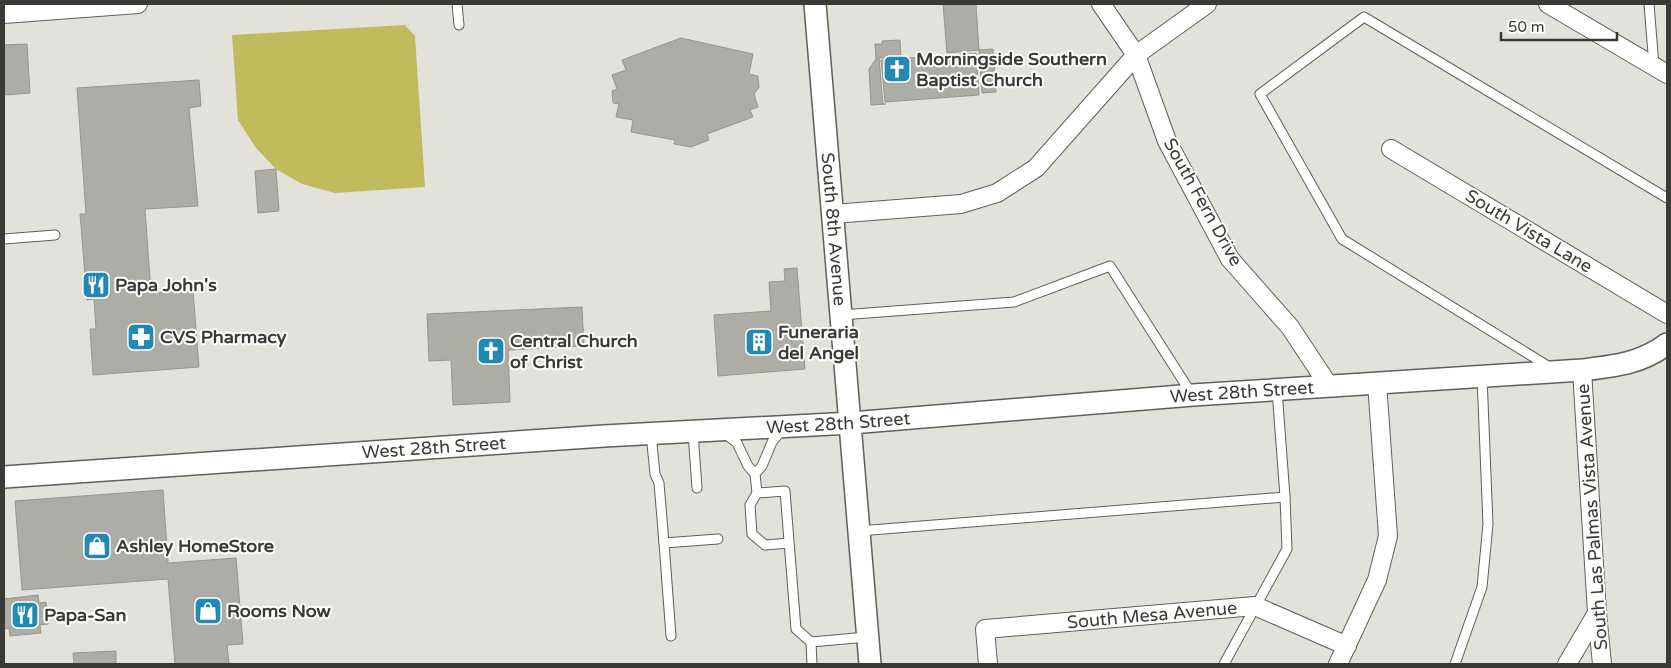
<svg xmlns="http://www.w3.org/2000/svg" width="1671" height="668" font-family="'Varela Round',sans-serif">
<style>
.green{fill:#c0bc5e}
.building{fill:#adada6;stroke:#96968f}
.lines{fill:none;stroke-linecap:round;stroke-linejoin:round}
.service-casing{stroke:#606059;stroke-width:11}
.minor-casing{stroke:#606059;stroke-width:20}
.tertiary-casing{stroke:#606059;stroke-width:24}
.service{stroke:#fff;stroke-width:9}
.minor{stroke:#fff;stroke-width:18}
.tertiary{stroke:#fff;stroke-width:21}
.labels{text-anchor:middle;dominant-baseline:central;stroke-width:4;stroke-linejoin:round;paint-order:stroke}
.poi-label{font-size:18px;font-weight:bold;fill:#3a3a37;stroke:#fffffe;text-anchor:start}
.street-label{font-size:18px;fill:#3a3a37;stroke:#fffffe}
</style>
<rect width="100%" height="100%" fill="#e2e2da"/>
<polygon class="green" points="405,25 415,36 425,187 335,193 302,184 276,169 256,148 238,120 232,35"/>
<g class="building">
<polygon points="943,4 976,4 979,50 947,53"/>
<polygon points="681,38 753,54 749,74 758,76 759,87 754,94 758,107 750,110 753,117 707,134 709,140 691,147 674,144 675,140 631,132 633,120 616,117 619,104 613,103 612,91 617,89 612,75 626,70 622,60"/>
<polygon points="900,40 901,57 879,58 883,104 886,104 871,105 869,69 876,59 875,44 882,44 882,41"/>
<polygon points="27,44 30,93 4,95 4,45"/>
<polygon points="993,49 996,92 982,93 979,50"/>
<polygon points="976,53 979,95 885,102 881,60"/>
<polygon points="199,80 201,106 189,108 198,206 145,209 151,293 193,291 199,367 93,375 90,329 96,329 94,299 87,300 80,214 86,214 77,88"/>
<polygon points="276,169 279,211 258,213 255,171"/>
<polygon points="797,268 805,369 718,376 714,315 771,311 769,282 785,281 784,269"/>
<polygon points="582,307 584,346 508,350 510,402 453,405 451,360 429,361 427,314"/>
<polygon points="163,490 168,563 236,558 243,644 227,645 229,664 175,664 168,579 22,590 15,501"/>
<polygon points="38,595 39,603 46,602 48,624 40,625 41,633 10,636 9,628 4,629 4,599"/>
<polygon points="116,651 116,664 74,664 73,653"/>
</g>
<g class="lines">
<defs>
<g id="service">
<polyline points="457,4 459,25"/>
<polyline points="1649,4 1654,66"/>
<polyline points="4,239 55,235"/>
<polyline points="841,315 1014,302 1110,266 1191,393"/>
<polyline points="1551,368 1342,239 1260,94 1364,17 1667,198"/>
<polyline points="693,432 697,488"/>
<polyline points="724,433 737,443 748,466 755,474 762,466 772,442 782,430"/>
<polyline points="651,434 655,474 659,483 664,543"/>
<polyline points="755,474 757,493"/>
<polyline points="859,531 1285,497"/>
<polyline points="789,543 765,545 752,534 750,505 757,493 785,491 796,629 811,642"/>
<polyline points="671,636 664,543 718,539"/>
<polyline points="812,664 811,642 867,637"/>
<polyline points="1224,664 1287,549 1285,497 1277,390"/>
<polyline points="1455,664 1482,587 1488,524 1482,377"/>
</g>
<g id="minor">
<polyline points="1101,4 1136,55 1167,141 1230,259 1290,327 1329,386"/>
<polyline points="1548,4 1667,74"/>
<polyline points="4,14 138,4"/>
<polyline points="1391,149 1667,314"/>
<polyline points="833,214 961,204 997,193 1036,168 1136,55 1207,4"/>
<polyline points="1582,370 1597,613 1602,664"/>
<polyline points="988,664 985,629 1255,606 1347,646"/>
<polyline points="1338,664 1377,580 1388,536 1377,383"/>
<polyline points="1567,664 1597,613"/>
</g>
<g id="tertiary">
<path id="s1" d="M815,4l55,660"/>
<path id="s2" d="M4,477l600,-41 247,-13 342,-28 389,-25c33,-4 58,-6 85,-26"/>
</g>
</defs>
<use href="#service" class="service-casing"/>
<use href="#minor" class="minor-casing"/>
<use href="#tertiary" class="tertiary-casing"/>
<use href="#service" class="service"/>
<use href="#minor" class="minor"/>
<use href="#tertiary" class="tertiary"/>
</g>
<defs>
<symbol id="church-square" viewBox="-11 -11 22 22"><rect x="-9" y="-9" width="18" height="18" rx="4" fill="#2389b2" stroke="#fffffe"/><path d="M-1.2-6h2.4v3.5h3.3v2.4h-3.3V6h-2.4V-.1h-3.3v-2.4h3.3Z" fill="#fff"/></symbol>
<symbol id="restaurant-square" viewBox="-11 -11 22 22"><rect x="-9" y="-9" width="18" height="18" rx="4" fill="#2389b2" stroke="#fffffe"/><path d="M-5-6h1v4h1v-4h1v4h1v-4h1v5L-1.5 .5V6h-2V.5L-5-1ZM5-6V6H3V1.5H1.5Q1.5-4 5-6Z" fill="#fff"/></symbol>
<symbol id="pharmacy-square" viewBox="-11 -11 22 22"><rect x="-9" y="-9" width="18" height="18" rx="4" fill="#2389b2" stroke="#fffffe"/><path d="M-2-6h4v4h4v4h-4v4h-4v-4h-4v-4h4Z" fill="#fff"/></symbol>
<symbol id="building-square" viewBox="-11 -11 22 22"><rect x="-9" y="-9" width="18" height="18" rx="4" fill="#2389b2" stroke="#fffffe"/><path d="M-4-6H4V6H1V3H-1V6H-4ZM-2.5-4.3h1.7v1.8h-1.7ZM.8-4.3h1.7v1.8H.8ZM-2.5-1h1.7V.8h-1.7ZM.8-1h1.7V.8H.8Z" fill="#fff"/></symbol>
<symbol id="shop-square" viewBox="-11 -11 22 22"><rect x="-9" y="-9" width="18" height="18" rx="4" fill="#2389b2" stroke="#fffffe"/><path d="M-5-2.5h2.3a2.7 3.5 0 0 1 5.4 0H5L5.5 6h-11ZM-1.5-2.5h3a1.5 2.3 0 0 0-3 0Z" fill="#fff"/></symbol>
</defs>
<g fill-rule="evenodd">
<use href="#church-square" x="881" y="53" width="32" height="32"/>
<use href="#restaurant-square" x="80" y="269" width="32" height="32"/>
<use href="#pharmacy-square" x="125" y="321" width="32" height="32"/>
<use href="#building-square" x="743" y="326" width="32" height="32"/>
<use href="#church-square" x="475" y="335" width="32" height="32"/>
<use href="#shop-square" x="81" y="530" width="32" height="32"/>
<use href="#shop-square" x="192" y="595" width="32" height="32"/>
<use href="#restaurant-square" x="9" y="599" width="32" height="32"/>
</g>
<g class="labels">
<g class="poi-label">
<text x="916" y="59">Morningside Southern<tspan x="916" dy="21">Baptist Church</tspan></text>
<text x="115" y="285">Papa John's</text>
<text x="778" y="332">Funeraria<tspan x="778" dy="21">del Angel</tspan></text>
<text x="160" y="337">CVS Pharmacy</text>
<text x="510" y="341">Central Church<tspan x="510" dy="21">of Christ</tspan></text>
<text x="116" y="546">Ashley HomeStore</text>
<text x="227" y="611">Rooms Now</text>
<text x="44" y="615">Papa-San</text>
</g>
<g class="street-label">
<text transform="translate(1203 202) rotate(61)">South Fern Drive</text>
<text stroke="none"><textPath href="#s1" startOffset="226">South 8th Avenue</textPath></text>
<text transform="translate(1529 231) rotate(31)">South Vista Lane</text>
<text stroke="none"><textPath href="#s2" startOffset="1241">West 28th Street</textPath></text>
<text stroke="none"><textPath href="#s2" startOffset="836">West 28th Street</textPath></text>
<text stroke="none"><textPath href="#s2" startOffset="431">West 28th Street</textPath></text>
<text transform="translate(1592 517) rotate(-94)">South Las Palmas Vista Avenue</text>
<text transform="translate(1152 615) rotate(-5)">South Mesa Avenue</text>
</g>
</g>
<rect width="1671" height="668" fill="none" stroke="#3a3a37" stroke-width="10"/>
<path d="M1501 32v8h116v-8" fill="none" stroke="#3a3a37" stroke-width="2.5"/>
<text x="1508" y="32" font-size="15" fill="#3a3a37" stroke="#fffffe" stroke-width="4" paint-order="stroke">50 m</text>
</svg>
